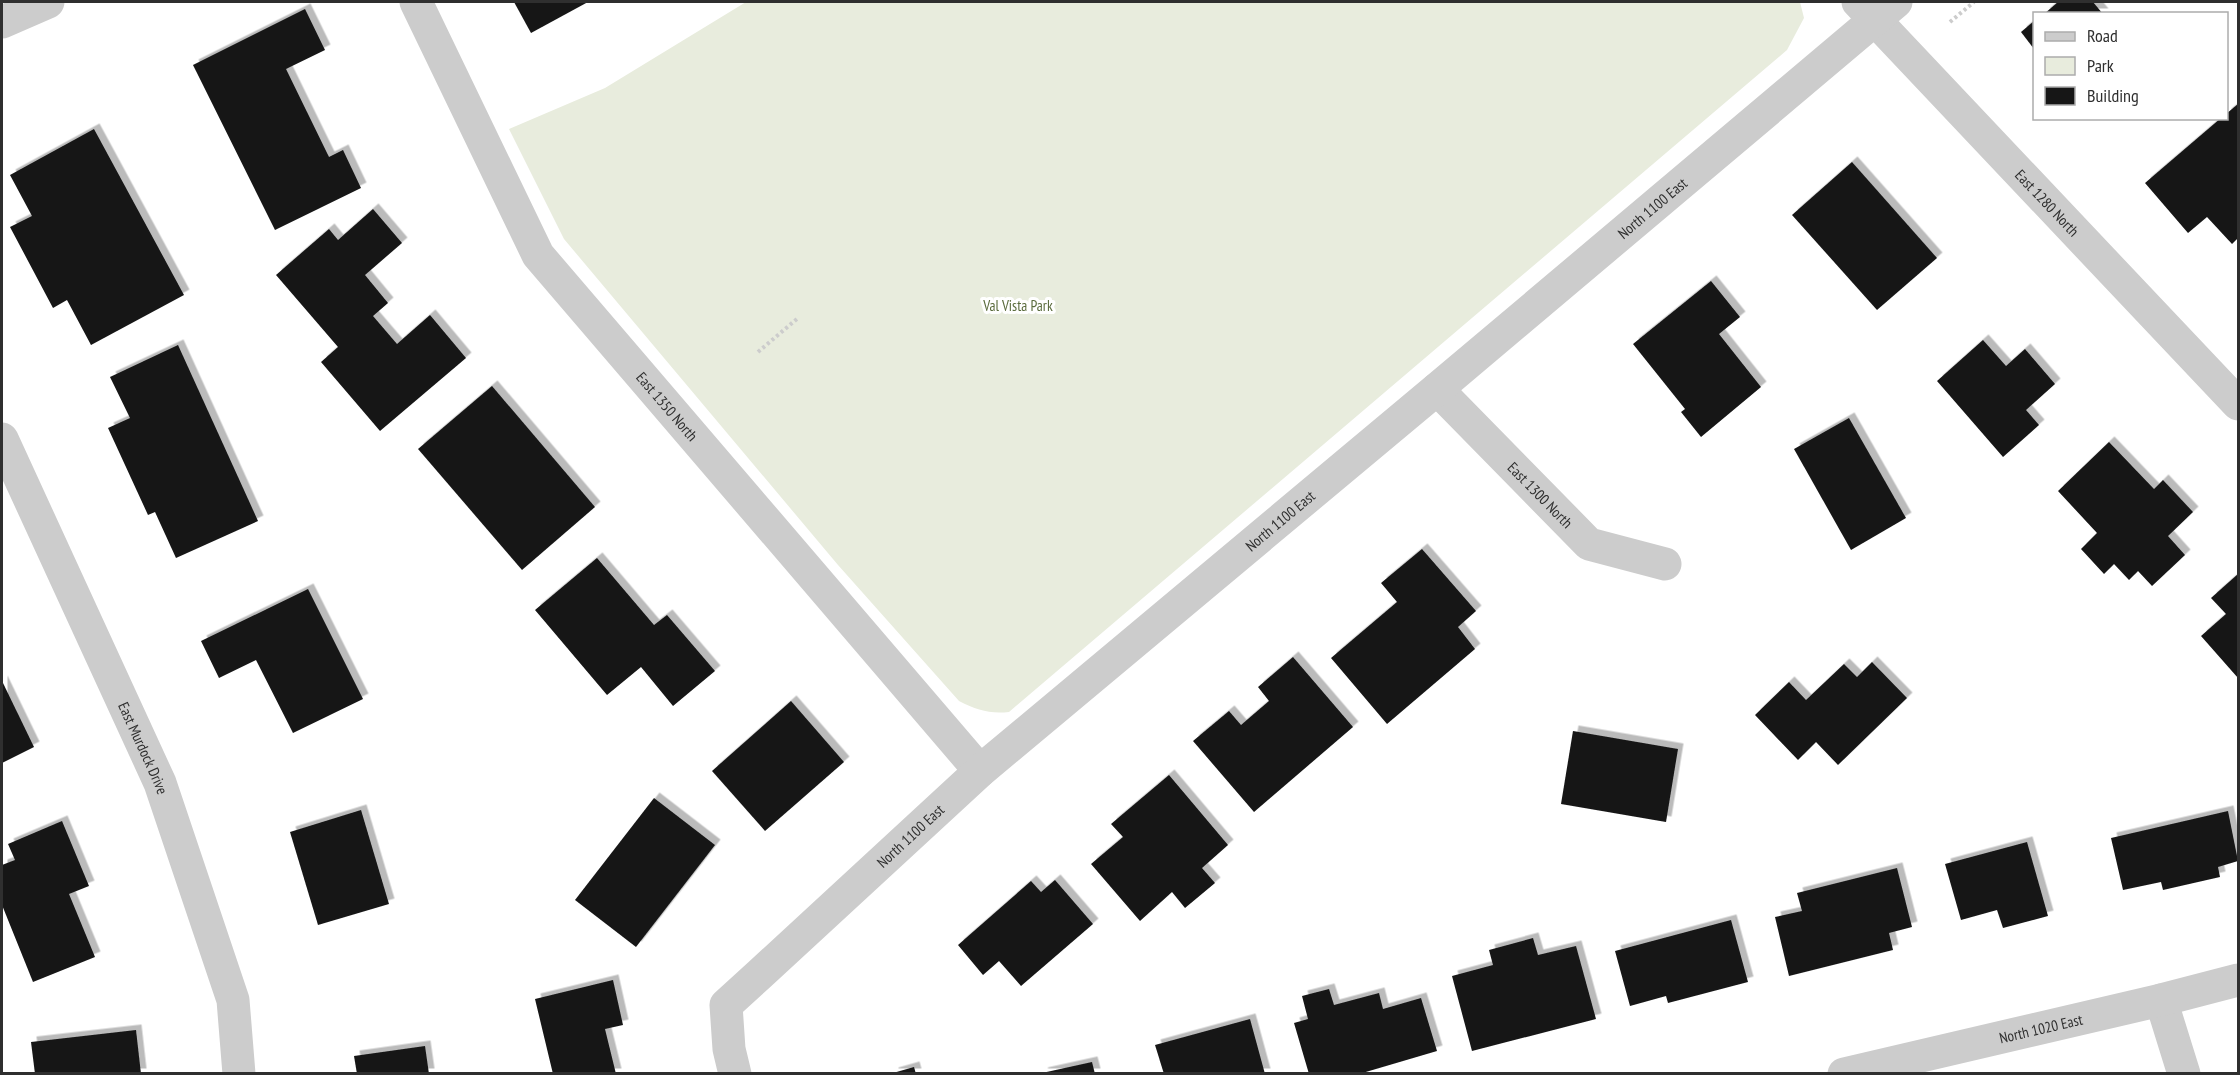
<svg xmlns="http://www.w3.org/2000/svg" width="2240" height="1075" font-family="'PT Sans Narrow',sans-serif">
<style>
.green{fill:#e8ecdd}
.building{fill:#161616;filter:url(#shadow)}
.lines{fill:none;stroke-linecap:round;stroke-linejoin:round}
.path{stroke:#ccc;stroke-width:4;stroke-dasharray:3 3;stroke-linecap:butt}
.minor{stroke:#ccc;stroke-width:33}
.labels{text-anchor:middle;dominant-baseline:central;stroke-width:6;stroke-linejoin:round;paint-order:stroke}
.street-label{font-size:15px;fill:#2f2f2f;stroke:#fff}
.park-label{font-size:15px;fill:#5a6b3c;stroke:#fff}
</style>
<defs>
<filter id="shadow"><feDropShadow dx="5.5" dy="-5.5" stdDeviation="0" flood-color="#0004"/></filter>
</defs>
<rect width="100%" height="100%" fill="#fff"/>
<path class="green" d="M746,2h1054l4,16 -17,32 -778,662c-20,2 -32,-2 -50,-11l-121,-136 -274,-326 -55,-110 96,-41z"/>
<g class="building">
<polygon points="514,2 588,2 531,33"/>
<polygon points="2058,2 2093,2 2103,14 2044,14"/>
<polygon points="305,9 325,50 286,69 329,157 343,150 361,188 275,230 193,65"/>
<polygon points="2034,21 2034,49 2021,32"/>
<polygon points="2238,104 2238,238 2232,244 2207,217 2188,233 2145,183 2221,118 2226,118 2226,114"/>
<polygon points="94,129 184,295 91,345 67,300 53,308 10,227 32,216 10,175"/>
<polygon points="1852,162 1937,258 1877,310 1792,215"/>
<polygon points="373,209 402,243 365,275 388,303 373,316 397,344 430,315 466,358 380,431 321,362 338,347 276,275 329,229 338,240"/>
<polygon points="1711,281 1740,317 1719,334 1761,387 1701,437 1681,412 1685,409 1633,344"/>
<polygon points="1983,340 2006,366 2025,349 2055,384 2026,410 2039,425 2003,457 1937,381"/>
<polygon points="178,345 258,521 176,558 155,512 148,515 108,428 130,418 110,377"/>
<polygon points="492,386 595,507 522,570 418,449"/>
<polygon points="1849,418 1906,518 1851,550 1794,449"/>
<polygon points="2109,442 2154,489 2163,480 2193,512 2168,536 2185,555 2152,586 2138,571 2129,580 2114,564 2104,574 2081,549 2097,533 2058,491"/>
<polygon points="1422,549 1476,611 1458,627 1475,649 1387,724 1331,658 1397,602 1381,583"/>
<polygon points="597,558 654,625 667,615 715,671 673,706 641,667 607,695 535,610"/>
<polygon points="2238,574 2238,678 2201,636 2226,614 2211,598"/>
<polygon points="308,589 363,699 293,733 256,660 219,678 201,641"/>
<polygon points="1293,657 1353,727 1254,812 1193,741 1229,711 1241,725 1269,701 1258,687"/>
<polygon points="1872,662 1907,698 1838,765 1816,742 1798,760 1755,715 1789,682 1806,700 1844,664 1857,677"/>
<polygon points="2,681 34,747 2,763"/>
<polygon points="791,701 844,762 765,831 712,771"/>
<polygon points="1573,731 1678,749 1666,822 1561,804"/>
<polygon points="1169,775 1228,845 1202,868 1215,883 1185,908 1172,892 1140,921 1091,864 1123,837 1111,824"/>
<polygon points="654,798 715,845 636,947 575,900"/>
<polygon points="361,810 389,904 318,925 290,832"/>
<polygon points="2228,811 2238,861 2218,867 2220,877 2163,890 2161,882 2123,890 2111,838"/>
<polygon points="62,821 89,886 69,894 95,957 33,982 2,905 2,865 15,860 8,844"/>
<polygon points="2027,842 2048,916 2003,928 1997,910 1961,920 1945,864"/>
<polygon points="1897,868 1912,927 1889,933 1893,950 1789,976 1775,917 1802,911 1797,893"/>
<polygon points="1055,880 1093,924 1021,986 999,961 983,975 958,945 1031,881 1041,892"/>
<polygon points="1731,920 1748,982 1668,1003 1666,996 1630,1006 1615,951"/>
<polygon points="1533,938 1538,955 1576,946 1596,1019 1472,1051 1452,976 1493,965 1489,950"/>
<polygon points="613,980 623,1025 605,1029 616,1074 553,1074 535,999"/>
<polygon points="1329,989 1334,1005 1379,993 1383,1009 1421,998 1437,1051 1359,1074 1309,1074 1294,1023 1308,1019 1302,996"/>
<polygon points="1250,1019 1265,1074 1164,1074 1155,1045"/>
<polygon points="136,1030 141,1074 35,1074 31,1042"/>
<polygon points="425,1046 429,1074 357,1074 354,1056"/>
<polygon points="1092,1062 1095,1074 1043,1074 1042,1073"/>
<polygon points="914,1067 916,1074 893,1074 893,1073"/>
</g>
<g class="lines">
<g class="path">
<polyline points="1950,22 1974,2"/>
<polyline points="758,352 798,318"/>
</g>
<g class="minor">
<path id="s1" d="M416,2l122,253 442,516"/>
<path id="s2" d="M1858,2l380,402"/>
<polyline points="2,22 48,2"/>
<path id="s3" d="M1437,389l152,155 76,20"/>
<path id="s4" d="M2,439l158,344 73,217 6,74"/>
<polyline points="2161,1000 2184,1074"/>
<path id="s5" d="M735,1074l-6,-25 -3,-44 34,-31 220,-203 457,-382 459,-387"/>
<path id="s6" d="M1844,1074l317,-74 77,-20"/>
</g>
</g>
<g class="labels">
<g class="street-label">
<text stroke="none"><textPath href="#s2" startOffset="276">East 1280 North</textPath></text>
<text stroke="none"><textPath href="#s5" startOffset="1292">North 1100 East</textPath></text>
<text stroke="none"><textPath href="#s1" startOffset="480">East 1350 North</textPath></text>
<text stroke="none"><textPath href="#s3" startOffset="148">East 1300 North</textPath></text>
<text stroke="none"><textPath href="#s5" startOffset="806">North 1100 East</textPath></text>
<text stroke="none"><textPath href="#s4" startOffset="340">East Murdock Drive</textPath></text>
<text stroke="none"><textPath href="#s5" startOffset="320">North 1100 East</textPath></text>
<text stroke="none"><textPath href="#s6" startOffset="202">North 1020 East</textPath></text>
</g>
<g class="park-label">
<text x="1018" y="305">Val Vista Park</text>
</g>
</g>
<rect width="2240" height="1075" fill="none" stroke="#2f2f2f" stroke-width="6"/>
<rect x="2033" y="12" width="195" height="108" fill="#ffffff" stroke="#acacac" stroke-width="1.5"/>
<rect x="2045" y="32" width="30" height="9" fill="#cccccc" stroke="#acacac" stroke-width="1.5"/>
<text x="2087" y="42" font-size="18" fill="#2f2f2f">Road</text>
<rect x="2045" y="57" width="30" height="18" fill="#e8ecdd" stroke="#acacac" stroke-width="1.5"/>
<text x="2087" y="72" font-size="18" fill="#2f2f2f">Park</text>
<rect x="2045" y="87" width="30" height="18" fill="#161616" stroke="#acacac" stroke-width="1.5"/>
<text x="2087" y="102" font-size="18" fill="#2f2f2f">Building</text>
</svg>
